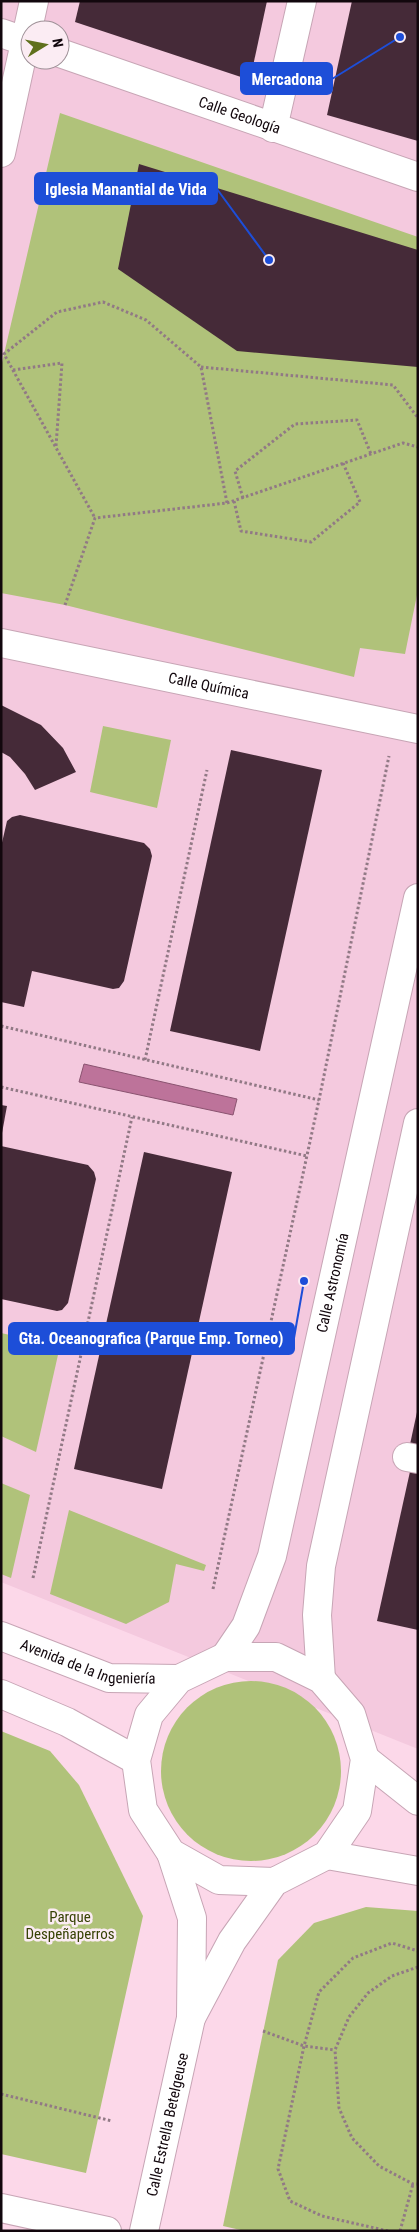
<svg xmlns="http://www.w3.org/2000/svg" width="419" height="2232" font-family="'Roboto Condensed',sans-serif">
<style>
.built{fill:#f4c9de;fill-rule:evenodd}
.green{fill:#b0c27a}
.water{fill:#bd739a;stroke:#8a5370}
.building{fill:#452a38}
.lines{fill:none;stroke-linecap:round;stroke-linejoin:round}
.street-casing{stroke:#c7a5b5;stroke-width:30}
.secondary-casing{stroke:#c7a5b5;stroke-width:30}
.path{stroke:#917985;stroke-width:3;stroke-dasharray:2.5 2.5;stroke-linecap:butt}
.street{stroke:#fff;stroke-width:28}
.secondary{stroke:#fff;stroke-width:28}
.labels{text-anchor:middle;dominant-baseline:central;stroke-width:5;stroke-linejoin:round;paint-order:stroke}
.street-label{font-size:15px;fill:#12070d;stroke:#fbecf3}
.park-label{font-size:15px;fill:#374205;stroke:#fbecf3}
.leader{fill:none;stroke:#1d4ed8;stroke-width:2}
.callout-dot{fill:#1d4ed8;stroke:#fbecf3;stroke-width:2}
.callout{fill:#1d4ed8;stroke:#1d4ed8;stroke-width:2}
.callout-label{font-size:16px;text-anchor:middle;font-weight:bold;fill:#fff}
</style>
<rect width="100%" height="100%" fill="#fcd8e9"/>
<path class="built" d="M1,1h417v1748l-417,-167zM30,30h30v30h-30z"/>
<g class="green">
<polygon points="60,113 418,237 418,590 405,654 360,648 354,677 65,605 1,593 1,367"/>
<polygon points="103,726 171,740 157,808 90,792"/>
<polygon points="1,1333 60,1346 36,1452 1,1436"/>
<polygon points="1,1483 30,1495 11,1578 1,1574"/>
<polygon points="69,1510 206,1565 204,1571 176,1564 169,1602 126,1624 50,1594"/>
<circle cx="251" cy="1771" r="90"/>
<polygon points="1,1731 50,1751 79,1785 143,1916 86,2173 1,2154"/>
<polygon points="366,1907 418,1911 418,2231 245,2231 223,2226 278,1960 314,1923"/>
</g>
<polygon class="water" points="84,1064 237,1099 233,1115 79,1082"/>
<g class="building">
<polygon points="80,1 267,1 250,80 75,22"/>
<polygon points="352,1 418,1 418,141 327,115"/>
<polygon points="139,164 418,250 418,367 237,351 118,269"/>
<polygon points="1,705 41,725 63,748 76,772 35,790 25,774 10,757 1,752"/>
<polygon points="231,750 322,770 260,1051 170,1031"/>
<polygon points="20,815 144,843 150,849 152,856 124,981 119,988 113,989 32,971 24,1007 1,1002 1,847 7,821 12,817"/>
<polygon points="1,1105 7,1106 2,1133 1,1133"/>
<polygon points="1,1146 88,1165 94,1172 96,1179 68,1303 62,1310 57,1311 1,1299"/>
<polygon points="144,1152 232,1172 162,1489 74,1469"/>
<polygon points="417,1412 418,1413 418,1451 409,1449"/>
<polygon points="411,1467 418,1468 418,1630 377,1621"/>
</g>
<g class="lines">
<defs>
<g id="street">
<polyline points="1,33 30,43"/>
<path id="s1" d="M60,53l358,124"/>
<polyline points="273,128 302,1"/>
<polyline points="1,153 34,1"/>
<path id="s2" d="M1,643l417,86"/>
<polyline points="407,1457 418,1459"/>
<polyline points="1,2208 107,2231"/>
</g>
<g id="secondary">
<path id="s3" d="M1,1636l108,42 70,1"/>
<path id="s4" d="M225,1657l21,-31 26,-70 146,-658"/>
<polyline points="321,1679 317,1615 321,1566 418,1123"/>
<polyline points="1,1694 67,1722 136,1760"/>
<polyline points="365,1759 418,1801"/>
<polyline points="327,1855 418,1871"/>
<polyline points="191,2018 232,1941 274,1882 327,1855 357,1811 365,1759 351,1714 321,1679 276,1657 225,1657 179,1679 149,1715 136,1760 143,1810 171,1853 219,1880 274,1882"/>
<path id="s5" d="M144,2231l47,-213 1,-100 -21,-65"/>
</g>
</defs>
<use href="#street" class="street-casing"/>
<use href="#secondary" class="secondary-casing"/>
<g class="path">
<polyline points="201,367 393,385 418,418"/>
<polyline points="13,370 62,363 56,446"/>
<polyline points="243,498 235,471 295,424 357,420 371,454"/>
<polyline points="234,501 241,531 311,542 360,502 343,463"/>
<polyline points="227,503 403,443 418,447"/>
<polyline points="65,605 95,518 227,503 201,367 146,320 103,302 57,312 4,354 95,518"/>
<polyline points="1,1026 319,1100"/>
<polyline points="145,1060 207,770"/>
<polyline points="1,1087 307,1156"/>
<polyline points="33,1578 132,1117"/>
<polyline points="213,1589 319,1100 389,756"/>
<polyline points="418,1967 392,1976 368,1993 349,2017 335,2050 339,2108 352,2138 379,2166 413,2184 418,2184"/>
<polyline points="263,2031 304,2046 335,2050"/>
<polyline points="1,2094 112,2121"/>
<polyline points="388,2231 322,2216 290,2201 278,2169 304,2046 319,1992 353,1958 392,1943 418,1951"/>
<polyline points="400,2231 413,2184"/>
</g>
<use href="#street" class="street"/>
<use href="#secondary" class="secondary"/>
</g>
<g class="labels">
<g class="street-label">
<text stroke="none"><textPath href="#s1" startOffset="190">Calle Geología</textPath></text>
<text stroke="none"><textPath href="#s2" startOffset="212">Calle Química</textPath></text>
<text stroke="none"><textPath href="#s4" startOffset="392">Calle Astronomía</textPath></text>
<text stroke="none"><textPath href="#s3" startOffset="92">Avenida de la Ingeniería</textPath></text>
<text stroke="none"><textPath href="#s5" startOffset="109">Calle Estrella Betelgeuse</textPath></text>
</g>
<g class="park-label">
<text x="70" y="1917">Parque<tspan x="70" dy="17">Despeñaperros</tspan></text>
</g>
</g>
<path class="leader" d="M400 37L332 79M269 260L217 189M304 1281L294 1338"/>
<g class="callout-dot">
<circle cx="400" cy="37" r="5"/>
<circle cx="269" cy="260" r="5"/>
<circle cx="304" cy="1281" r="5"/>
</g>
<g class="callout">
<rect x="241" y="63" width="91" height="31" rx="5"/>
<rect x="35" y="173" width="182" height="31" rx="5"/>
<rect x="9" y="1323" width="285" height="31" rx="5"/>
</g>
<g class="callout-label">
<text x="287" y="85">Mercadona</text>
<text x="126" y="195">Iglesia Manantial de Vida</text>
<text x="151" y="1344">Gta. Oceanografica (Parque Emp. Torneo)</text>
</g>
<rect width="419" height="2232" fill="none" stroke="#12070d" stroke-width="5"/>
<g transform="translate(45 45) rotate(80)"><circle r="24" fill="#fbecf3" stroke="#9e9097"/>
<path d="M0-4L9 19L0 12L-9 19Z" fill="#5f701c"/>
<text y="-8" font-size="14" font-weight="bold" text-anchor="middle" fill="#12070d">N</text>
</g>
</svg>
